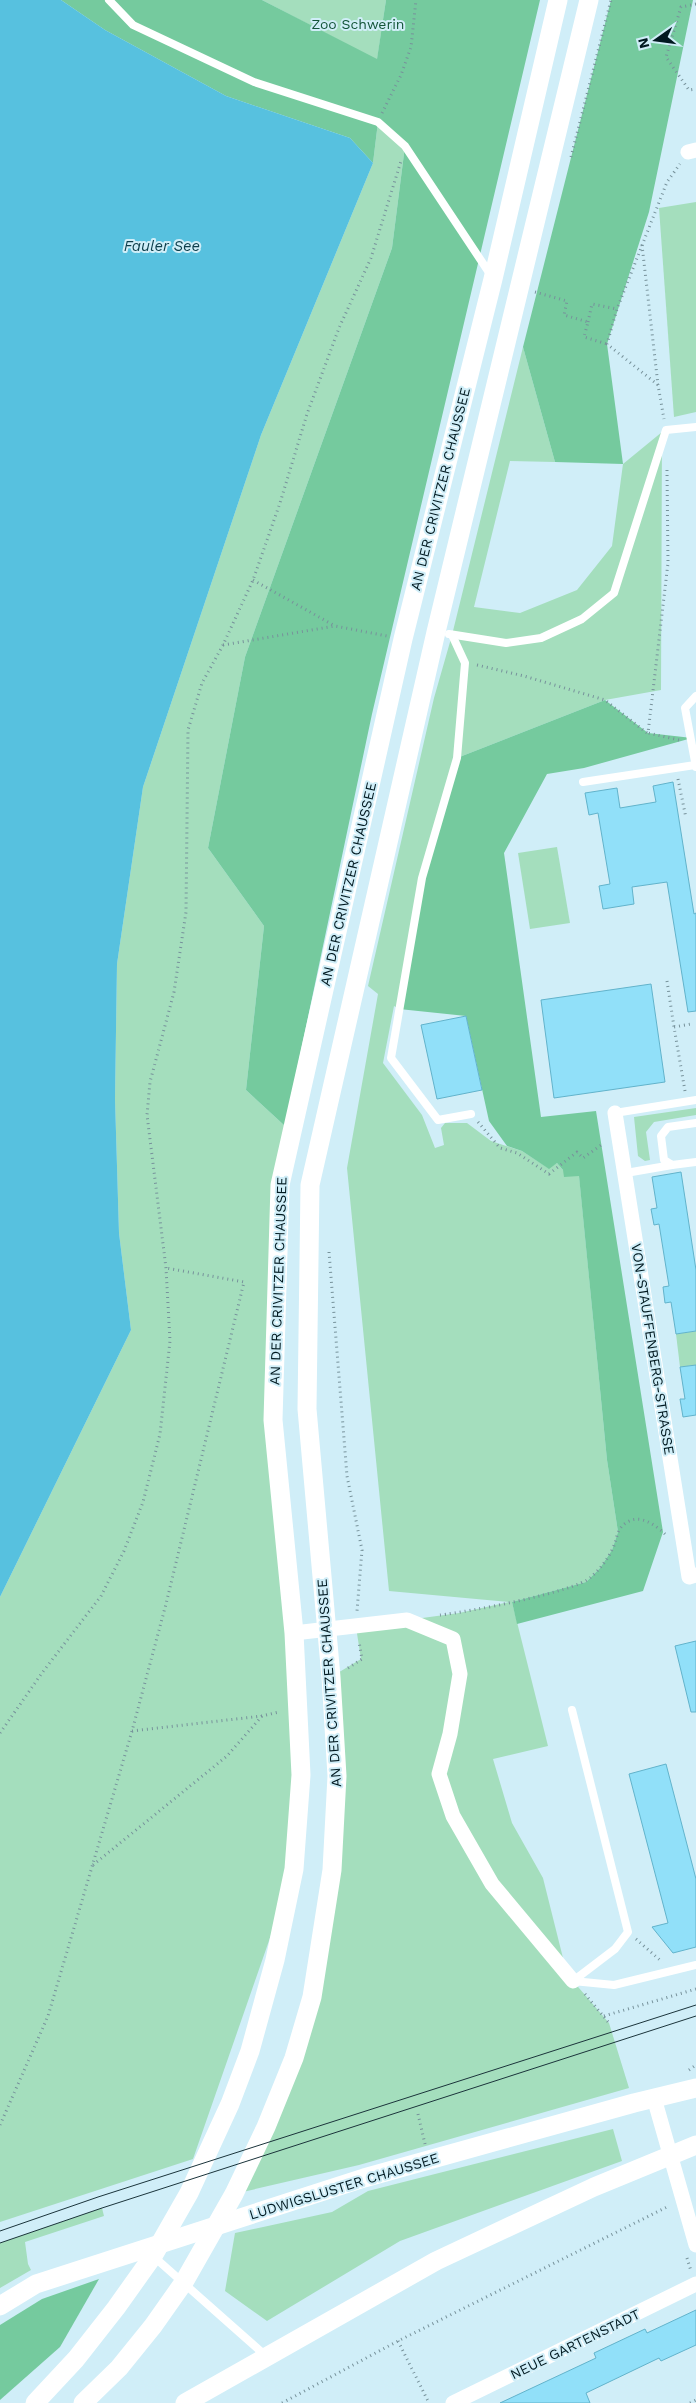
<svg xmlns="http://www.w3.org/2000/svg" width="696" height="2403" font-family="'Work Sans',sans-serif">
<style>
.green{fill:#a4debd}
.forest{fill:#75ca9e}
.water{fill:#57c1df}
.building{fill:#91e0f9;stroke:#62b3cb}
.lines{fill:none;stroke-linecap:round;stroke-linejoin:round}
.path{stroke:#77929b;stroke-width:3;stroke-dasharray:1 4;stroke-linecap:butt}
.service{stroke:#fff;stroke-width:8}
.minor{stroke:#fff;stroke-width:15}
.tertiary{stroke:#fff;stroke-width:19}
.tram{stroke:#1b343b;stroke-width:1}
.labels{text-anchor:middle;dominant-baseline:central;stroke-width:4;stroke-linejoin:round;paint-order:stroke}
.park-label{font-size:14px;fill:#135538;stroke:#d0eef8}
.street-label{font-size:14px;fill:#011920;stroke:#d0eef8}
.water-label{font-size:15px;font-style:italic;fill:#0d3e4b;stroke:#d0eef8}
</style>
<rect width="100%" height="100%" fill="#d0eef8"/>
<g class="green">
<polygon points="262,0 386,0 377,60"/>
<polygon points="378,122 405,146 392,248 245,657 208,848 264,926 246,1090 285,1126 273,1420 294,1633 294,1869 193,2159 0,2222 0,1597 131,1330 119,1233 115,1099 117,964 143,787 261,435 373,163"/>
<polygon points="696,202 696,412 674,417 659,208"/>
<polygon points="523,347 555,462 510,461 474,607 520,613 577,590 612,546 623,464 662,432 661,690 605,700 457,758 399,1009 394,1006 383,1063 422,1115 435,1148 444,1145 441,1128 445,1123 467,1123 491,1141 522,1151 548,1168 557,1163 563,1170 579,1175 607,1460 618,1532 612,1550 600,1568 586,1582 512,1602 548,1746 493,1759 512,1823 543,1878 565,1966 573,1981 609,2023 629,2088 359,2165 234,2194 294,2058 332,1870 331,1677 361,1659 356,1627 459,1613 509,1602 389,1591 347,1168 378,994 368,986 434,698 452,635"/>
<polygon points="557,847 570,923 530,929 518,853"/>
<polygon points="696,1108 696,1115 654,1122 646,1132 650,1160 645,1161 638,1156 634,1117"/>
<polygon points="696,1331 696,1365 680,1367 676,1334"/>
<polygon points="613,2129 622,2161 400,2241 267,2321 225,2291 235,2233 332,2212 368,2191"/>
<polygon points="102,2208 104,2216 25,2242 28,2264 31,2270 0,2288 0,2243"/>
</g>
<g class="forest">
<polygon points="61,0 262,0 377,59 386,0 540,0 372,714 285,1126 246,1090 264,926 208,848 245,657 392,248 405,146 378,122 373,163 350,138 226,96 105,30"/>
<polygon points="611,0 693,0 649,212 607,344 623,464 555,462 523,347"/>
<polygon points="605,700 648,733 692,738 584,768 547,774 504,853 541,1117 596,1111 663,1532 643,1591 517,1624 512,1602 586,1582 600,1568 612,1550 618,1532 607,1460 579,1176 564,1177 563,1170 557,1163 549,1169 522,1151 507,1146 489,1121 466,1016 399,1009 422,878 457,758"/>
<polygon points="99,2279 60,2347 0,2400 0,2325 42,2299"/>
</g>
<polygon class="water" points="0,0 61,0 105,30 226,96 350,138 373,163 261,435 143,787 117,964 115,1099 119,1233 131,1330 0,1597"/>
<g class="building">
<polygon points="673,782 694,914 696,913 696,1011 688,1012 667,882 632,887 634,904 603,909 599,886 610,884 598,813 589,815 585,793 617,788 620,808 656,802 653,786"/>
<polygon points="651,984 665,1082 554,1098 541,1000"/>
<polygon points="466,1016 482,1090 437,1099 421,1025"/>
<polygon points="681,1172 696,1270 696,1331 676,1334 671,1302 665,1303 663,1287 669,1286 659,1224 654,1225 651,1209 657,1208 652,1177"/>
<polygon points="696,1365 696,1415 683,1417 680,1399 685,1399 680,1367"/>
<polygon points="696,1641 696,1712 691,1712 675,1646"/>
<polygon points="666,1764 696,1879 696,1947 673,1953 652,1927 668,1923 629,1774"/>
<polygon points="696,2310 696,2345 661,2361 659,2358 586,2393 590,2403 500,2403 596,2358 594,2353 645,2329 647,2333"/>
</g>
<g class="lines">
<g class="path">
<polyline points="696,4 681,7 666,57 689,90 696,89"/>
<polyline points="382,113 401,75 411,47 416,0"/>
<polyline points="571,157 611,0"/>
<polyline points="642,245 658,385 664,419"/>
<polyline points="535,292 567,301 564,315 588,322 584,337 607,344"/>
<polyline points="588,322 592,304 617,309"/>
<polyline points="658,385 607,344 617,309 667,182 680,164"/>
<polyline points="667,470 668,563 648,733 679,740"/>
<polyline points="253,580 335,626"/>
<polyline points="223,645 335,626 387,636"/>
<polyline points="477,665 524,676 605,700 647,733"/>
<polyline points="678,779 686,818"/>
<polyline points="667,981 674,1027"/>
<polyline points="685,1091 674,1027 691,1024"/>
<polyline points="478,1122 500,1148 517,1153 549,1174 577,1152 583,1158 604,1143"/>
<polyline points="329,1252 347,1476 362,1550 357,1611"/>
<path d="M440,1615c27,-3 136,-23 151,-38 9,-8 16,-17 21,-27 5,-9 4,-21 14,-27 13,-10 30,2 40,12"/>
<polyline points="348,1668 362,1659 359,1642"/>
<polyline points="132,1731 262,1716 279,1712"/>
<polyline points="0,1733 42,1673 101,1596 124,1551 143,1502 160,1434 170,1341 166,1268 147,1115 150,1082 174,992 186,912 188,730 202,683 223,645 253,580 280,503 307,414 339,328 371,258 401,161"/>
<polyline points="93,1865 227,1756 262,1716"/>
<polyline points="636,1939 661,1961"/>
<polyline points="585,1994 609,2023"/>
<polyline points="604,2016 696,1989"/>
<polyline points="689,2070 696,2065"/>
<polyline points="418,2114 425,2144"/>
<polyline points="0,2125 48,2016 132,1731 166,1604 244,1282 166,1268"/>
<polyline points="687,2258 691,2271"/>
<polyline points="398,2341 429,2403"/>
<polyline points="282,2403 398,2341 669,2206"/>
<polyline points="690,2403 696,2400"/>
</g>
<g class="service">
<polyline points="109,0 133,25 254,82 378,122 405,146 492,277"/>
<polyline points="449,634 506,643 541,638 582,619 614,593 666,430 696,427"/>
<polyline points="452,635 465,663 457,758 422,878 391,1058 438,1120 471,1114"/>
<polyline points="696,696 685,708 696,767"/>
<polyline points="583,782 695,765"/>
<polyline points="615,1113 696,1100"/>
<polyline points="696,1123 668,1127 661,1136 664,1160 672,1165 696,1162"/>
<polyline points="626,1173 672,1165"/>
<polyline points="572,1710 628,1932 615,1949 573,1981"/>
<polyline points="573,1981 614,1985 696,1965"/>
<polyline points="153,2256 266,2356"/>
</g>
<g class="minor">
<polyline points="688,152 696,150"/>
<polyline points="615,1113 689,1577 696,1575"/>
<polyline points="294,1633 407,1620 453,1639 460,1674 450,1734 439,1774 453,1816 492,1884 573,1981"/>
<polyline points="654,2098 696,2245"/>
<polyline points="453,2403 696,2284"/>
</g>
<g class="tertiary">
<polyline points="0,2306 36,2284 364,2178 634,2103 696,2088"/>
<polyline points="35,2403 76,2359 116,2308 153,2256 189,2193 230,2104 250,2051 275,1960 294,1869 301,1775 294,1633 273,1420 280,1185 403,639 493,279 558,0"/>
<polyline points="83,2403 119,2368 153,2326 184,2282 234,2194 266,2127 294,2058 312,1997 332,1870 337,1776 331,1677 307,1409 310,1185 436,632 589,0"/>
<polyline points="185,2403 436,2261 594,2187 696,2145"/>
</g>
<g class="tram">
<polyline points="0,2231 98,2197 696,2005"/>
<polyline points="0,2243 102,2208 696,2016"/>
</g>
</g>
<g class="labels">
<g class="park-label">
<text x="358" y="24">Zoo Schwerin</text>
</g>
<g class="street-label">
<text transform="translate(440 489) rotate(-76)">AN DER CRIVITZER CHAUSSEE</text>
<text transform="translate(348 884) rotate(-77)">AN DER CRIVITZER CHAUSSEE</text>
<text transform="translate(278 1281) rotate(-88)">AN DER CRIVITZER CHAUSSEE</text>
<text transform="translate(653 1349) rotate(81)">VON-STAUFFENBERG-STRASSE</text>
<text transform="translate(329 1683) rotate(-94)">AN DER CRIVITZER CHAUSSEE</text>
<text transform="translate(344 2186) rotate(-17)">LUDWIGSLUSTER CHAUSSEE</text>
<text transform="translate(575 2344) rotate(-26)">NEUE GARTENSTADT</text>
</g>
<g class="water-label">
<text x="162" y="246">Fauler See</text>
</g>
</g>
<g transform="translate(656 40) rotate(256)" stroke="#d0eef8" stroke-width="4" paint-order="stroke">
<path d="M0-4L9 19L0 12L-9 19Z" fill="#011920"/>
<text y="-8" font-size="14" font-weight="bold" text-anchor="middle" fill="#011920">N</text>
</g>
</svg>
